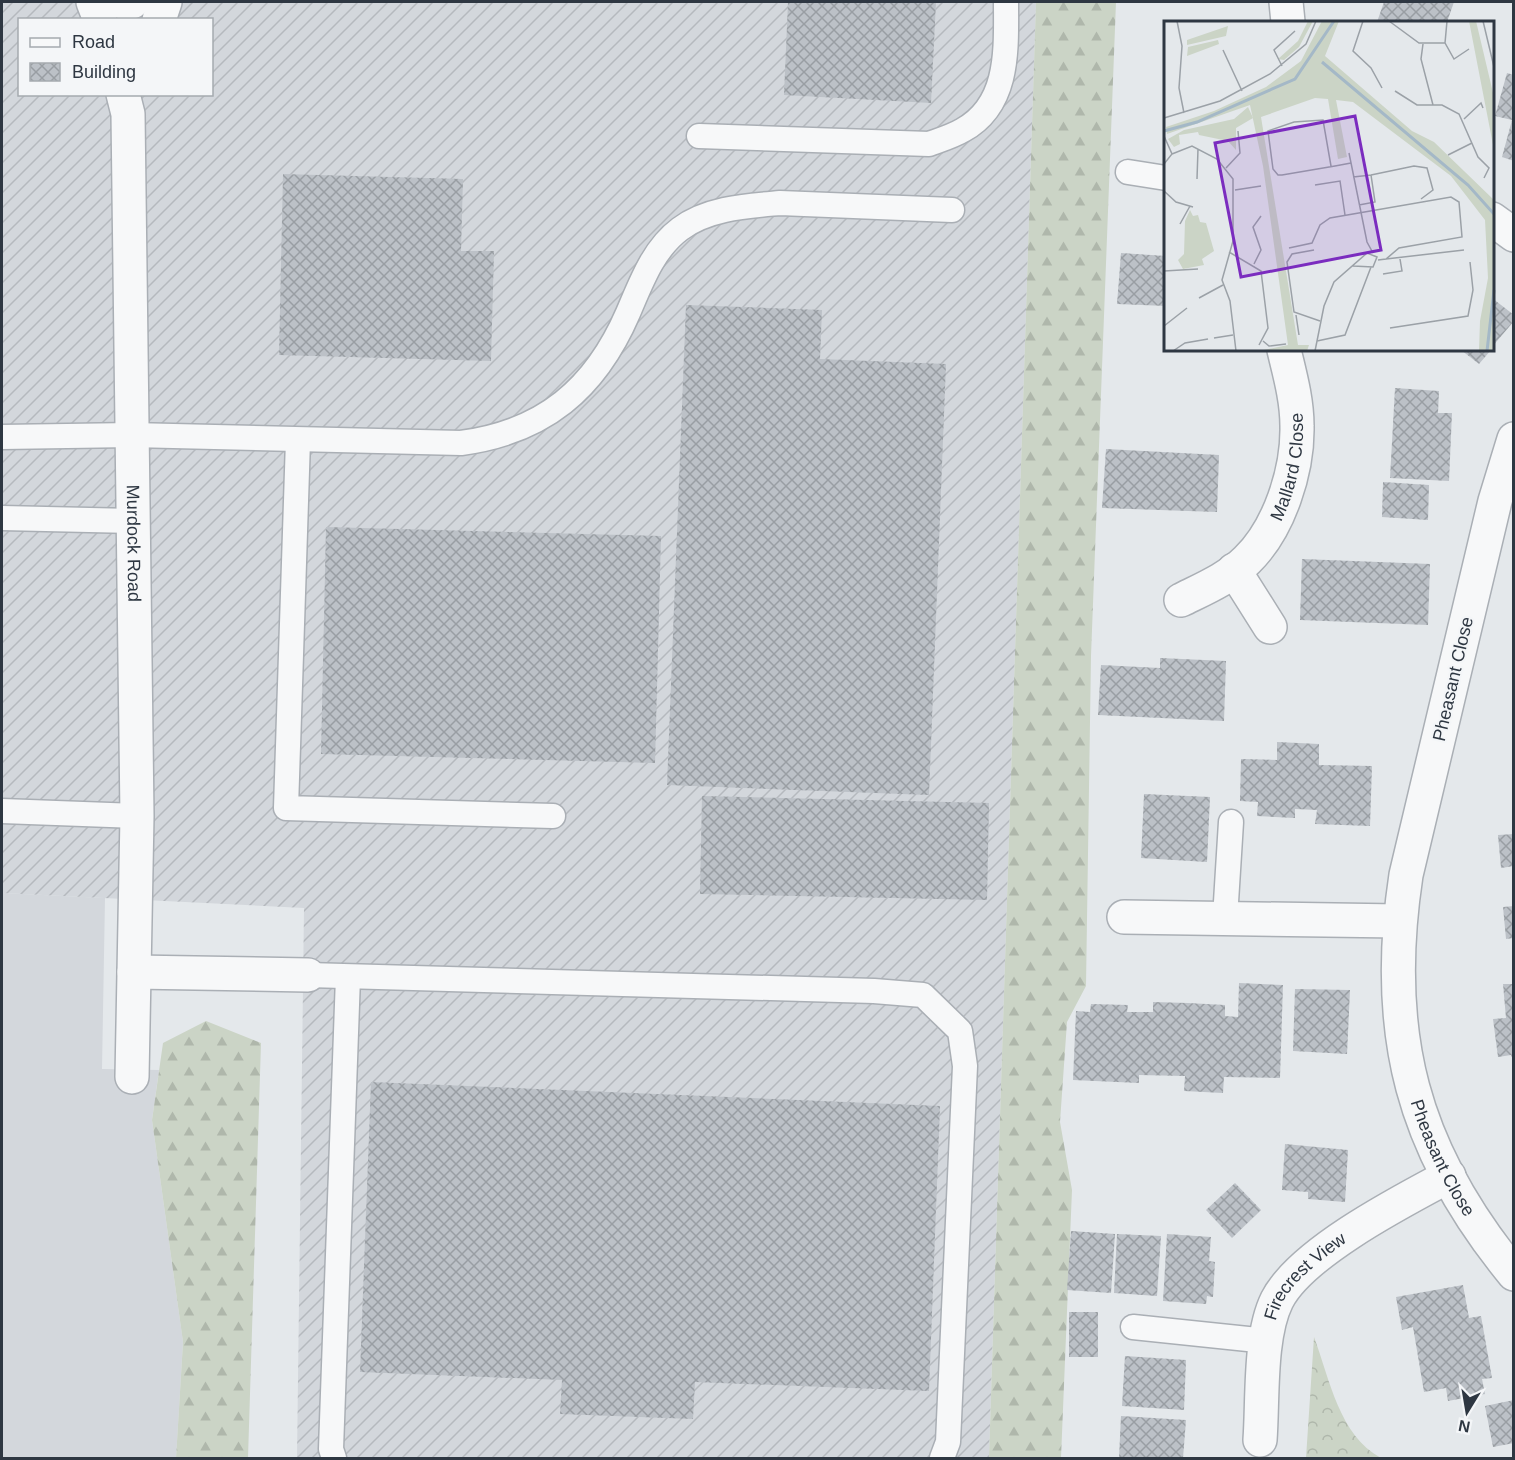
<svg xmlns="http://www.w3.org/2000/svg" width="1515" height="1460" font-family="Arial,sans-serif">
<style>
.built{fill:#d3d7dc}
.industrial{fill:url(#industrial-furrows);fill-rule:evenodd}
.forest{fill:url(#forest-firs)}
.park{fill:url(#park-crowns)}
.building{fill:url(#building-cross-hatch)}
.lines{fill:none;stroke-linecap:round;stroke-linejoin:round}
.lane-casing{stroke:#aaafb5;stroke-width:27}
.street-casing{stroke:#aaafb5;stroke-width:36}
.lane{stroke:#f7f8f9;stroke-width:24}
.street{stroke:#f7f8f9;stroke-width:33}
.labels{text-anchor:middle;dominant-baseline:central;stroke-width:4.5;stroke-linejoin:round;paint-order:stroke}
.street-label{font-size:18px;fill:#2e3742;stroke:#f4f6f8}
.inset-river{fill:none;stroke:#a4b8c7;stroke-width:3}
.inset-road{fill:none;stroke:#9ba1a7;stroke-width:1.5}
.view{fill:#7b2cbf;fill-opacity:0.15;stroke:#7b2cbf;stroke-width:3}
.inset-edge{fill:none;stroke:#2e3742;stroke-width:3}
</style>
<defs>
<pattern id="industrial-furrows" width="10" height="10" patternUnits="userSpaceOnUse" patternTransform="scale(1.5)"><rect width="10" height="10" fill="#d3d7dc"/><path d="M-1 1l2-2M0 10L10 0M9 11l2-2" fill="none" stroke="#b5b9be"/></pattern>
<pattern id="forest-firs" width="22" height="20" patternUnits="userSpaceOnUse" patternTransform="scale(1.5)"><rect width="22" height="20" fill="#cbd4c6"/><path d="M5 1l3.5 6h-7zM16 11l3.5 6h-7z" fill="#afb7ab"/></pattern>
<pattern id="park-crowns" width="20" height="18" patternUnits="userSpaceOnUse" patternTransform="scale(1.5)"><rect width="20" height="18" fill="#cbd4c6"/><path d="M2 6a3 3 0 1 1 6 0M12 15a3 3 0 1 1 6 0" fill="none" stroke="#afb7ab"/></pattern>
<pattern id="building-cross-hatch" width="8" height="8" patternUnits="userSpaceOnUse" patternTransform="scale(1.5)"><rect width="8" height="8" fill="#bcc1c7"/><path d="M0 0l8 8M0 8l8-8" fill="none" stroke="#999ea3"/></pattern>
</defs>
<rect width="100%" height="100%" fill="#e4e8eb"/>
<polygon class="built" points="2,893 105,898 102,1069 159,1070 152,1120 183,1342 176,1458 2,1458"/>
<path class="industrial" d="M2,2h1034l-47,1456h-692l7,-550 -302,-15zM20,20h192v74h-192z"/>
<g class="forest">
<polygon points="1036,2 1116,2 1091,656 1086,986 1067,1022 1060,1122 1072,1190 1061,1458 989,1458"/>
<polygon points="206,1021 261,1043 248,1458 176,1458 183,1342 152,1120 163,1043"/>
</g>
<path class="park" d="M1314,1337c16,43 25,98 67,121h-75z"/>
<g class="building">
<polygon points="788,2 936,2 931,103 784,95"/>
<polygon points="1384,2 1454,2 1447,22 1377,22"/>
<polygon points="1507,73 1514,75 1514,161 1502,157 1512,120 1495,116"/>
<polygon points="283,174 463,179 461,251 494,251 491,361 279,355"/>
<polygon points="1121,253 1166,256 1166,306 1117,304"/>
<polygon points="1492,298 1514,315 1514,321 1492,347"/>
<polygon points="686,305 822,310 820,359 946,364 929,795 667,785"/>
<polygon points="1461,350 1491,350 1479,364"/>
<polygon points="1395,388 1439,391 1438,413 1452,413 1449,481 1390,478"/>
<polygon points="1106,449 1219,455 1217,512 1102,508"/>
<polygon points="1383,482 1429,485 1428,520 1382,517"/>
<polygon points="326,527 661,536 655,763 321,754"/>
<polygon points="1302,559 1430,564 1428,625 1300,620"/>
<polygon points="1160,658 1226,661 1224,721 1098,715 1101,665 1160,668"/>
<polygon points="1277,742 1319,744 1319,765 1372,766 1370,826 1315,824 1317,810 1295,809 1295,818 1257,816 1258,802 1240,801 1241,759 1277,760"/>
<polygon points="1144,794 1210,797 1207,862 1141,858"/>
<polygon points="702,796 989,803 987,900 700,894"/>
<polygon points="1514,834 1514,866 1501,868 1498,835"/>
<polygon points="1514,906 1514,938 1506,939 1503,907"/>
<polygon points="1239,983 1283,985 1280,1078 1224,1077 1223,1093 1184,1091 1185,1076 1139,1075 1139,1083 1073,1080 1076,1011 1090,1012 1091,1004 1128,1005 1127,1012 1153,1012 1153,1002 1188,1003 1225,1005 1225,1016 1238,1017"/>
<polygon points="1503,984 1514,984 1514,1062 1511,1055 1498,1057 1493,1019 1506,1018"/>
<polygon points="1295,989 1350,990 1347,1054 1293,1051"/>
<polygon points="371,1082 940,1106 929,1391 695,1382 693,1419 560,1414 562,1380 360,1372"/>
<polygon points="1285,1144 1348,1150 1345,1202 1308,1199 1308,1192 1282,1190"/>
<polygon points="1235,1183 1261,1210 1232,1238 1206,1210"/>
<polygon points="1071,1231 1115,1234 1111,1293 1067,1290"/>
<polygon points="1117,1234 1161,1236 1157,1296 1114,1293"/>
<polygon points="1167,1234 1211,1237 1209,1261 1215,1262 1213,1297 1207,1296 1206,1304 1163,1301"/>
<polygon points="1463,1285 1469,1318 1481,1316 1492,1378 1482,1379 1485,1394 1448,1401 1446,1388 1424,1392 1413,1327 1402,1330 1396,1297"/>
<rect x="1069" y="1312" width="29" height="45"/>
<polygon points="1125,1356 1186,1360 1184,1410 1122,1406"/>
<polygon points="1514,1400 1514,1443 1493,1447 1485,1406"/>
<polygon points="1121,1416 1186,1420 1183,1458 1119,1458"/>
</g>
<g class="lines">
<defs>
<g id="lane">
<path d="M699,136l230,8c11,-4 24,-8 34,-14 47,-26 43,-82 43,-128"/>
<polyline points="1128,172 1166,178"/>
<path d="M2,437l130,-2 329,8c83,-11 134,-54 167,-130 13,-30 25,-64 52,-84 28,-21 67,-23 100,-26l172,7"/>
<polyline points="298,440 286,808 553,816"/>
<polyline points="2,518 133,521"/>
<polyline points="2,811 137,816"/>
<polyline points="1225,918 1231,822"/>
<polyline points="308,975 874,991 923,995 960,1031 965,1066 948,1442 942,1458"/>
<polyline points="1133,1327 1267,1341"/>
<polyline points="334,1458 331,1449 348,977"/>
</g>
<g id="street">
<polyline points="93,2 100,20"/>
<polyline points="122,2 132,2"/>
<polyline points="1286,2 1288,22"/>
<polyline points="159,20 165,2"/>
<path id="s1" d="M123,94l5,20 9,702 -5,261"/>
<polyline points="1492,219 1514,235"/>
<path id="s2" d="M1514,439l-19,62 -89,374c-24,158 6,275 108,399"/>
<polyline points="1234,570 1270,627"/>
<path id="s3" d="M1181,600c22,-11 48,-22 66,-40 32,-31 51,-89 50,-134 0,-26 -7,-51 -13,-76"/>
<polyline points="1124,917 1399,921"/>
<polyline points="134,972 308,975"/>
<path id="s4" d="M1260,1440c3,-40 -1,-104 17,-140 24,-47 125,-99 172,-124"/>
</g>
</defs>
<use href="#lane" class="lane-casing"/>
<use href="#street" class="street-casing"/>
<use href="#lane" class="lane"/>
<use href="#street" class="street"/>
</g>
<g class="labels">
<g class="street-label">
<text stroke="none"><textPath href="#s3" startOffset="182">Mallard Close</textPath></text>
<text stroke="none"><textPath href="#s1" startOffset="450">Murdock Road</textPath></text>
<text transform="translate(1453 679) rotate(-77)">Pheasant Close</text>
<text stroke="none"><textPath href="#s2" startOffset="740">Pheasant Close</textPath></text>
<text stroke="none"><textPath href="#s4" startOffset="178">Firecrest View</textPath></text>
</g>
</g>
<g transform="translate(1164 21)">
<rect width="330" height="330" fill="#e4e8eb"/>
<path d="M144,0h5l-14,26 -15,13 -6,-1 20,-18zM64,5l-2,10 -39,9v-5zM54,19l1,4 -32,12 1,-9z" fill="#cbd4c6"/>
<path d="M158,0h17l-14,35 87,75 22,11 60,58v151h-15l1,-30 8,-43 -3,-58 -34,-44 -98,-74 -17,-2 11,57 -9,2 -10,-60 -13,-1 -54,19 37,228h11l-2,6h-48l29,-6 -25,-179 -13,-61 -83,29 -1,-7 48,-16 52,-24 35,-26zM305,0h7l18,76v53z" fill="#cbd4c6"/>
<path d="M84,86l5,11 -17,10v22l-8,-9 -29,-6 -1,-3 -19,3 1,9 -6,3 -6,-8 16,-9 50,-11zM26,189l3,6 5,-1 2,7 6,1 8,28 -12,8 2,6 -21,4 -5,-9 6,-6 1,-33z" fill="#cbd4c6"/>
<path class="inset-river" d="M158,41l146,123 26,29M0,110l33,-9 98,-43 39,-58M323,330l7,-61"/>
<path class="inset-road" d="M13,0l5,25 -3,42 5,25M199,0l-10,30 18,17 11,20M225,0l30,22h26l9,16 15,-10M319,0l11,46M281,22l2,-22M259,23l-2,15 12,46M59,29l19,41M118,45l-8,-16 21,-19M231,70l22,14h25l17,9 19,43 11,11 -5,10M0,97l56,-17 50,-27 36,-30 10,-23M300,98l17,-16 2,5M0,115l8,18 -8,10M185,132l18,89 6,11M8,133l20,-8 25,13 16,20v62l-11,39 8,21 6,50M284,134l24,-12M167,145l-8,-46 -29,2 -26,9 5,38 5,6h4l53,-9 16,-3M62,147l14,-15 -2,-22M207,154l43,-9 13,2 6,22 -12,9M189,156l18,-2 4,27 -16,3M33,158l1,-30M151,164l25,-4 5,34M71,169l26,-4M0,170l12,11 17,5M16,203l10,-18M125,227l23,-5 8,-18 10,-7 121,-21 8,5 3,35 -63,11 -13,11 -8,1M150,229l-22,4 -5,8 7,50 26,9M65,231l32,19 7,57 -9,17M222,238l78,-9M90,243l7,-14 -8,-23 8,-11M0,250l34,-2M219,253l19,-3 -2,-12M35,277l24,-13M132,294l3,20M0,305l23,-18M226,307l78,-12 5,-26 -3,-28M50,317l19,-3M99,320l6,5 17,-2M153,320l28,-6 26,-68M9,330l12,-8 23,-4M151,330l9,-45 10,-24 33,-29 10,4 -4,10 -20,-1"/>
<path class="view" d="M191,95l26,134 -140,27 -26,-134z"/>
<rect width="330" height="330" class="inset-edge"/>
</g>
<rect width="1515" height="1460" fill="none" stroke="#2e3742" stroke-width="6"/>
<rect x="18" y="18" width="195" height="78" fill="#f4f6f8" stroke="#a5aaaf" stroke-width="1.5"/>
<rect x="30" y="38" width="30" height="9" fill="#f7f8f9" stroke="#a5aaaf" stroke-width="1.5"/>
<text x="72" y="48" font-size="18" fill="#2e3742">Road</text>
<rect x="30" y="63" width="30" height="18" fill="url(#building-cross-hatch)" stroke="#a5aaaf" stroke-width="1.5"/>
<text x="72" y="78" font-size="18" fill="#2e3742">Building</text>
<g transform="translate(1467 1412) rotate(191)" stroke="#f4f6f8" stroke-width="4.5" paint-order="stroke">
<path d="M0-4.5L10 22L0 15L-10 22Z" fill="#2e3742"/>
<text y="-9" font-size="16" font-weight="bold" text-anchor="middle" fill="#2e3742">N</text>
</g>
</svg>
